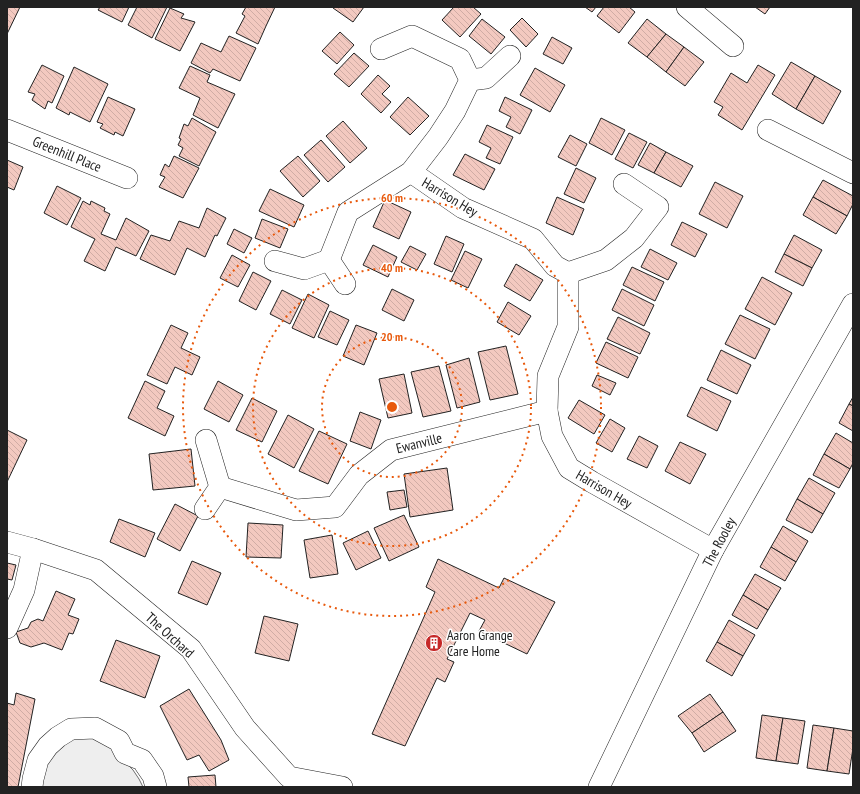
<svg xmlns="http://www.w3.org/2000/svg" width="860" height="794" font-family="'PT Sans Narrow',sans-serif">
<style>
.green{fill:#eee;stroke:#6f6f6f}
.building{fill:url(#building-back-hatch);stroke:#222}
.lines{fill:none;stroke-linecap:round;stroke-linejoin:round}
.street-casing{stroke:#222;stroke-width:22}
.street{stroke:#fff;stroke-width:21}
.ring{fill:none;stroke:#e8590c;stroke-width:2;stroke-dasharray:2 4}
.labels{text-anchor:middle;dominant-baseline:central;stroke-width:3;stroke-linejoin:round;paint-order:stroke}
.street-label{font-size:14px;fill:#222;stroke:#fff}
.poi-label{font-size:14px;fill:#222;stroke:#fff;text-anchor:start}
.centre{fill:#e8590c;stroke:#fff;stroke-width:2}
.ring-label{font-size:12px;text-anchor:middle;font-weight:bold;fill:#e8590c;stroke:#fff;stroke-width:3;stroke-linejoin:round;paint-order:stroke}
</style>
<defs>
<pattern id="building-back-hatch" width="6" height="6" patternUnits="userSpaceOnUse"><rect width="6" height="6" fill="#f3c9c0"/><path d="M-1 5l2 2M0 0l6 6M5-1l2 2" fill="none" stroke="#d0aca5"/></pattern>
</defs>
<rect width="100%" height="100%" fill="#fff"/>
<polygon class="green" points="90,736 109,745 133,770 139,779 143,787 41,787 47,763 58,748 75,738"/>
<g class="building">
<polygon points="7,7 20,7 7,34"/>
<polygon points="100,7 129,7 122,22 98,10"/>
<polygon points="137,7 167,7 152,38 128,25"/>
<polygon points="246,7 275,7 266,26 258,44 236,33 245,16 242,14"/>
<polygon points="333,7 364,7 353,22 333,8"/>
<polygon points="454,7 473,7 481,14 460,37 442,20"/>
<polygon points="585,7 596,7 592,12"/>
<polygon points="604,7 629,7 635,12 619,33 597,16"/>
<polygon points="755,7 770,7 765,14"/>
<polygon points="170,8 184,14 181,18 195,22 180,51 155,39"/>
<polygon points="522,18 538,34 526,47 510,30"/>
<polygon points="482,19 505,37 491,54 469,36"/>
<polygon points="647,19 666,34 647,57 628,43"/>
<polygon points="340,32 354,45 337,64 322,51"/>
<polygon points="666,34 684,47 666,72 647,57"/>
<polygon points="229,36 256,48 240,81 213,69 210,73 191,63 201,43 221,52"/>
<polygon points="552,37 572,48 563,64 543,54"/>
<polygon points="684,47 704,62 685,86 666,72"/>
<polygon points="354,53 369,66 349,87 334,74"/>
<polygon points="791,62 815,76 796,109 772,94"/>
<polygon points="42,65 64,76 52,103 48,101 45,109 32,100 35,94 28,92"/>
<polygon points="758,65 775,75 742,130 718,115 723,107 714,102 731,73 747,83"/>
<polygon points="190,66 210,75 207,82 235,94 218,128 193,115 200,98 179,88"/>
<polygon points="74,67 108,84 90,122 70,112 69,115 56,108"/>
<polygon points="535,68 565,85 550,112 520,95"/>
<polygon points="378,75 390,86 382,94 391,102 381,113 361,94"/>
<polygon points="815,76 841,91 823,124 796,109"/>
<polygon points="108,97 135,109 123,136 115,132 114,135 100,128 103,124 97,122"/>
<polygon points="408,97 429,116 410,135 390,117"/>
<polygon points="505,97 532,110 520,134 506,127 511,117 499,111"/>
<polygon points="192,118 216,132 199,166 179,156 183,148 178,145 181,139 179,138 184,124 188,126"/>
<polygon points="601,118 625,130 612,155 589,143"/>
<polygon points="343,121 367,148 350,163 326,136"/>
<polygon points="487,125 513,137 500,164 486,158 491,148 479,142"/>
<polygon points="629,133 647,142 633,168 615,159"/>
<polygon points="570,135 587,144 576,166 558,157"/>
<polygon points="321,140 345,167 328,182 304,155"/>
<polygon points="650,143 666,152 654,173 638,165"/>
<polygon points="666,152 693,166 681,187 654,173"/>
<polygon points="465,154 495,169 484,190 453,175"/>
<polygon points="174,156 199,168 183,198 159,187 165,177 160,175 165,164 169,167"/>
<polygon points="298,156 320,181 303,197 280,171"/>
<polygon points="7,160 23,167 14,190 7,187"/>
<polygon points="576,168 596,178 584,203 564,194"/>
<polygon points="823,180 853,196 853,204 847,216 813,197"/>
<polygon points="715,182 743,196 727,228 699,214"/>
<polygon points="57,186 81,198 67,225 44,213"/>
<polygon points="270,189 304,205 294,227 259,211"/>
<polygon points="557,197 584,209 573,235 546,223"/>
<polygon points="813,197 847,216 836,234 803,215"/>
<polygon points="385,200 411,212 399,239 373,227"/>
<polygon points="83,201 90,205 91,201 105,208 104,211 110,214 101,234 116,240 126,218 149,231 136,256 116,247 105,271 84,261 95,239 71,227"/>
<polygon points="207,208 226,218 217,236 215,235 205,257 187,248 175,275 140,259 151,235 170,241 179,221 199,228"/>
<polygon points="262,219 288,229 280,248 255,238"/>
<polygon points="682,222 707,234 695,257 671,245"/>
<polygon points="234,229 252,238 244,253 227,244"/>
<polygon points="794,235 822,250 812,268 784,254"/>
<polygon points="446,236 464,244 452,272 434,264"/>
<polygon points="373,245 397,257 388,277 363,265"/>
<polygon points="410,246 426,254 417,270 401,262"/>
<polygon points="650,249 677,263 668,280 641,267"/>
<polygon points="465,251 482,259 468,288 451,280"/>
<polygon points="784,254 812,268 803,286 775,272"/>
<polygon points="232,255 250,265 238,287 220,278"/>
<polygon points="516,264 543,280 530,301 504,286"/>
<polygon points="632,267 664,282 655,301 623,285"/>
<polygon points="253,272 271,281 256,310 239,301"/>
<polygon points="762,277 792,293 775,325 745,309"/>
<polygon points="392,289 414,300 404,321 382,310"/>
<polygon points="622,289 654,305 644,326 612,310"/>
<polygon points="282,290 302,300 290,324 270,314"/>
<polygon points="308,294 329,305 314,338 292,328"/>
<polygon points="508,302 531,316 519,335 497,322"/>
<polygon points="330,311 349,320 337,345 318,337"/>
<polygon points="740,315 770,329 755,359 725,344"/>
<polygon points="618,317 650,333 640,354 607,339"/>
<polygon points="171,325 188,333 181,348 200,357 192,375 175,367 167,384 147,375"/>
<polygon points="356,325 377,333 364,365 343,356"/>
<polygon points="606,342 638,357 628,378 596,363"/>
<polygon points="506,346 518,394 490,400 478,352"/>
<polygon points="721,350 751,365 737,394 707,380"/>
<polygon points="469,358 480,402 457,408 446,365"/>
<polygon points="439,366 451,411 423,417 411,372"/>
<polygon points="404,374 412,413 388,418 379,379"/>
<polygon points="597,375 616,383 610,395 592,386"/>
<polygon points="145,381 165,391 157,408 174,416 165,436 128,418"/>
<polygon points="218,381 243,395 229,422 204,409"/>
<polygon points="701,387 731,401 717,431 687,416"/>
<polygon points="853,397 853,406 849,404"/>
<polygon points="252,398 277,411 262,442 236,430"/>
<polygon points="579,400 605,415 594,434 568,418"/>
<polygon points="849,404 853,406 853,431 839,423"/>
<polygon points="360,412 381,420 371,449 350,441"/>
<polygon points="288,415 314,429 294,468 268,454"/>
<polygon points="610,419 625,428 612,452 596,443"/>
<polygon points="7,430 27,440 7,482"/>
<polygon points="319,431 347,444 328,484 299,471"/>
<polygon points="836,433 853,443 853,463 850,469 824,454"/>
<polygon points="639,436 658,446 647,468 627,459"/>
<polygon points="680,442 706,454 690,484 665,471"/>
<polygon points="191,449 195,486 153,490 149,454"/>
<polygon points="824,454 850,469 839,488 813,475"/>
<polygon points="447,468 453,510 410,517 404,474"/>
<polygon points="809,478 835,493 823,514 797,499"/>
<polygon points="404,490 407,507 390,510 387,492"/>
<polygon points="797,499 823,514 812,533 786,520"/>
<polygon points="175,504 198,516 180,551 157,539"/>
<polygon points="404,515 419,547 389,561 374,528"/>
<polygon points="119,519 155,533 145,557 110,542"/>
<polygon points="248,523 283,525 281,558 246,557"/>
<polygon points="783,526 808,541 796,562 771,547"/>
<polygon points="368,531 381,558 356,570 343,543"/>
<polygon points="332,535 338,574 310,578 304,540"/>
<polygon points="771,547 796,562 785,581 760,567"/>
<polygon points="438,559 499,588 504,578 555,602 527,654 479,631 485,620 470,613 447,659 454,662 445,682 437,678 405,746 372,734 435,592 426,587"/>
<polygon points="192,561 221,573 207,605 178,593"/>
<polygon points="7,563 16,565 12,580 7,579"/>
<polygon points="755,574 781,588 768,610 743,595"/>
<polygon points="56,591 75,599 68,615 79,619 73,634 69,633 62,650 44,643 31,647 20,643 16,632 28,628 31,622 38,619 43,621"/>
<polygon points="743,595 768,610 757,629 732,615"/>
<polygon points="264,616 298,624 289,661 255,653"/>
<polygon points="729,620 755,635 743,656 717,642"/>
<polygon points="116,640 160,656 145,698 100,681"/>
<polygon points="717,642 743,656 732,676 706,661"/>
<polygon points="189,689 221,740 229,760 209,771 199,755 187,760 160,706"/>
<polygon points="16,693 35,699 18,787 7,787 7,703 14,705"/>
<polygon points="710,694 723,712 692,733 678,716"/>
<polygon points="723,712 736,731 704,752 692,733"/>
<polygon points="762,715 783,718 776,761 756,758"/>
<polygon points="783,718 805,721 798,764 776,761"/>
<polygon points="813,725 834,728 827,771 807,768"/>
<polygon points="834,728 853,731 853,748 849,774 827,771"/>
<polygon points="215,775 216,787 189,787 188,777"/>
</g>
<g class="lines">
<defs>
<g id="street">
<polyline points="687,7 733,46"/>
<polyline points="470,80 486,78 510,56"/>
<polyline points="7,130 127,178"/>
<polyline points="768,130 853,173"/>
<polyline points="411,172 463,208 533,239 555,266 568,273 568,327 548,376 547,411 552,436 569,468 592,482 713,550"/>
<polyline points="329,260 348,212 411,172 438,137 455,111 470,80 460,59 412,36 381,49"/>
<polyline points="275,261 304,269 329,260 345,284"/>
<polyline points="568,273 606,260 634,238 658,207 624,184"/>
<polyline points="220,487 296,510 335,507 359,475 391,450 547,411"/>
<polyline points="205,509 220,487 206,440"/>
<polyline points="7,542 33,549 96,570 191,649 245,728 289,777 342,787"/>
<polyline points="7,628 24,590 33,549"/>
<polyline points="32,787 33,779 38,760 48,746 58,737 71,729 95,728 119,741 125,753 142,760 153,776 156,787"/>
<polyline points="599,787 713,550 853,304"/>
</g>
</defs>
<use href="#street" class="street-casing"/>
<use href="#street" class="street"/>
</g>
<g class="ring">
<circle cx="392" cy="407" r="70"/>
<circle cx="392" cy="407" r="139"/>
<circle cx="392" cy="407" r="209"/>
</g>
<defs>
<symbol id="building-disc" viewBox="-11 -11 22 22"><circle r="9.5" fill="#c62828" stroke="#fff"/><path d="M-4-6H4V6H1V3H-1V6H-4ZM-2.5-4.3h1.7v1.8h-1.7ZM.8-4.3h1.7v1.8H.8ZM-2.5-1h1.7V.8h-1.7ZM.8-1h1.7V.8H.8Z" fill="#fff"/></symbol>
</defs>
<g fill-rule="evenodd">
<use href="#building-disc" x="424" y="633" width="20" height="20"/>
</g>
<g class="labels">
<g class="street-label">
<text transform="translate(67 154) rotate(22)">Greenhill Place</text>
<text transform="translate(450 197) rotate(31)">Harrison Hey</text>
<text transform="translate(419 443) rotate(-14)">Ewanville</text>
<text transform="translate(604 489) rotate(30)">Harrison Hey</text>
<text transform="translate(719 542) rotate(-62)">The Rooley</text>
<text transform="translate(170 635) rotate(42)">The Orchard</text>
</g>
<g class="poi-label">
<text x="447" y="635">Aaron Grange<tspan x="447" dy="16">Care Home</tspan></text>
</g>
</g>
<circle cx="392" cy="407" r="6" class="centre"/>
<g class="ring-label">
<text x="392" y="202">60 m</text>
<text x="392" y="272">40 m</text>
<text x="392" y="341">20 m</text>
</g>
<rect width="860" height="794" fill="none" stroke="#222222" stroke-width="16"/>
</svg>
